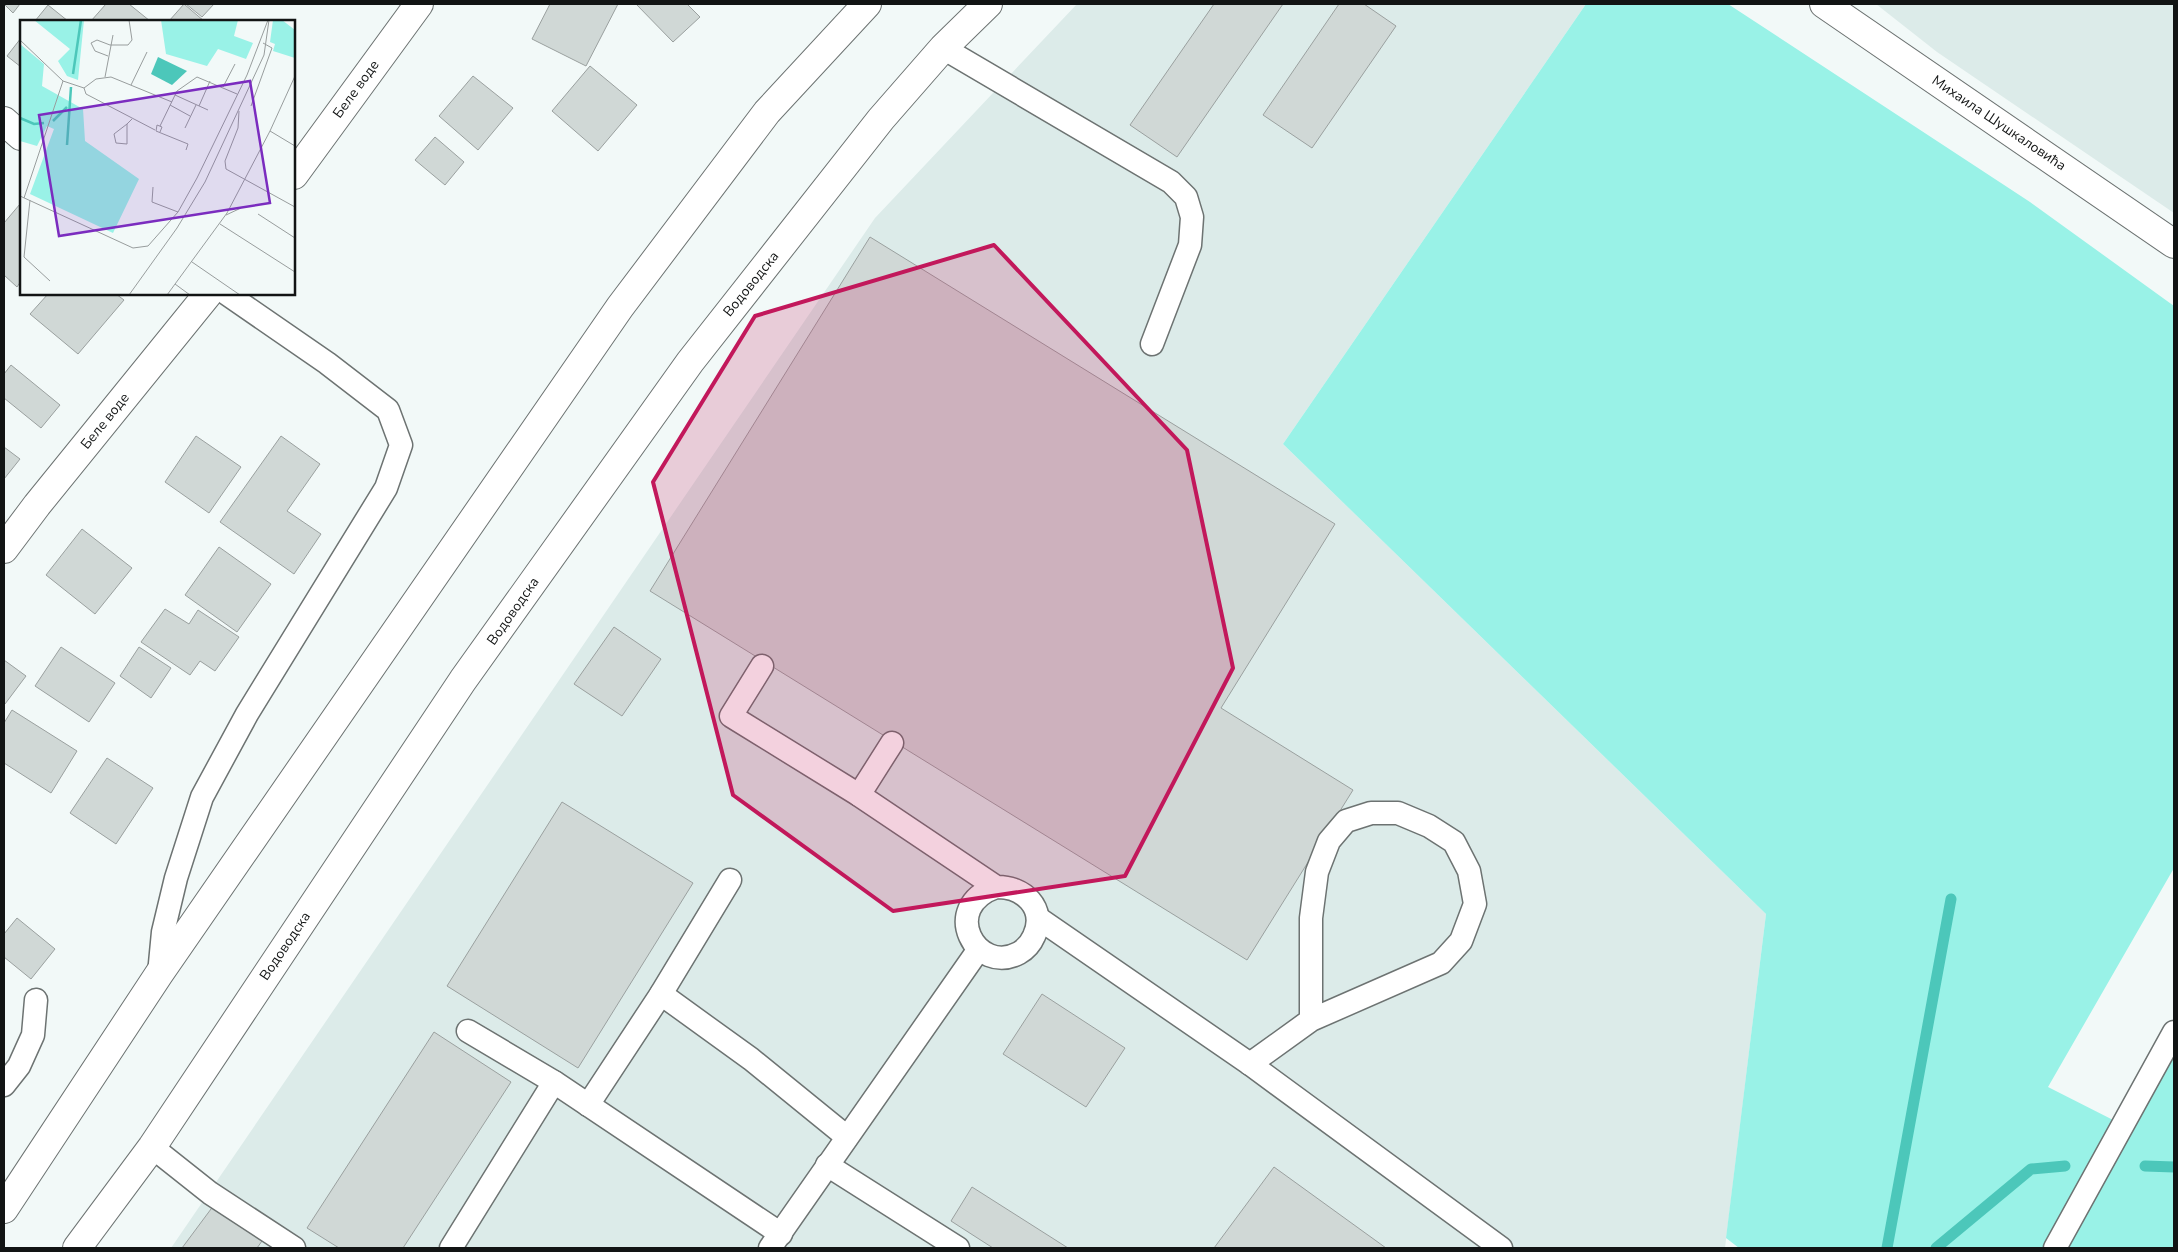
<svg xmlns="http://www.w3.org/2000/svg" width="2178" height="1252" font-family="'Nunito Sans',sans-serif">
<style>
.built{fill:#dcebe9}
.green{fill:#99f2e7}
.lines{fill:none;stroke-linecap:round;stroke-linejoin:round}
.stream{stroke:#4cc7ba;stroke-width:11}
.building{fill:#d0d8d6;stroke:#9aa09f}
.service-casing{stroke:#6d7372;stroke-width:25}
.minor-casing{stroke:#6d7372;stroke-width:30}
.secondary-casing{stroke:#6d7372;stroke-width:30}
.service{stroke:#fff;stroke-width:22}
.minor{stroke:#fff;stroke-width:28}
.secondary{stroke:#fff;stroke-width:28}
.marked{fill:#c2185b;fill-opacity:0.2;stroke:#c2185b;stroke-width:4;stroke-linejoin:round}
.labels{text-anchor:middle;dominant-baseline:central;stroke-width:4;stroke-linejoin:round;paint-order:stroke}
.street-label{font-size:14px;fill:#121414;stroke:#fff}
.inset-river{fill:none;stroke:#4cc7ba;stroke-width:2.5}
.inset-road{fill:none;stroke:#989d9d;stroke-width:1}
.view{fill:#7b2cbf;fill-opacity:0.15;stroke:#7b2cbf;stroke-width:2.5}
.inset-edge{fill:none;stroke:#121414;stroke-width:2.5}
</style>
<rect width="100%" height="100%" fill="#f2f9f8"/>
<g class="built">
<polygon points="1077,4 1586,4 1283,444 1766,914 1725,1248 171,1248 875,218"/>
<polygon points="1876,4 2174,4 2174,213 1937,52"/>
</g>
<polygon class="green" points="1586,4 1728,4 2030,202 2174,306 2174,868 2048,1087 2123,1125 2174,1054 2174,1248 1739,1248 1726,1238 1766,914 1283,444"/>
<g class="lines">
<g class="stream">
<polyline points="2145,1166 2174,1167"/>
<polyline points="1887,1248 1951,899"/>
<polyline points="1936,1248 2031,1169 2065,1166"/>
</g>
</g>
<g class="building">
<polygon points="4,4 20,4 13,13"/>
<polygon points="106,4 129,4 150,21 91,21"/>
<polygon points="184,4 204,21 169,21"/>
<polygon points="186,4 214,4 202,17"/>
<polygon points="550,4 618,4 586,66 532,39"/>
<polygon points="636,4 687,4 700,17 673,42"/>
<polygon points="1214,4 1283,4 1177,157 1130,125"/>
<polygon points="1339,4 1364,4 1396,26 1312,148 1263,115"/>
<polygon points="48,5 68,21 35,21"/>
<polygon points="21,38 21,67 7,56"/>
<polygon points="590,66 637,105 598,151 552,111"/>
<polygon points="473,76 513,108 478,150 439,116"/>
<polygon points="435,137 464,162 445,185 415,160"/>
<polygon points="20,204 21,281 17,287 4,275 4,223"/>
<polygon points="870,237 1335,524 1221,708 1353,790 1247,960 650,591"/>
<polygon points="48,294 116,294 124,300 78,354 30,314"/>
<polygon points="11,365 60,405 41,428 4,398 4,374"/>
<polygon points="196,436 241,467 209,513 165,482"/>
<polygon points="281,436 320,464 287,511 321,534 294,574 220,522"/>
<polygon points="4,447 20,459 4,479"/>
<polygon points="82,529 132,568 95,614 46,575"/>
<polygon points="219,547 271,584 237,632 185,595"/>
<polygon points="165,609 189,624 198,610 239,637 215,671 200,661 190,675 141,642"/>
<polygon points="614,627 661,659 622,716 574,684"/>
<polygon points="61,647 115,683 89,722 35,686"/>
<polygon points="139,647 171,668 151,698 120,676"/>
<polygon points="4,660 26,676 5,704 4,703"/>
<polygon points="12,710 77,751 51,793 4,763 4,723"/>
<polygon points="107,758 153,788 116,844 70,813"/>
<polygon points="562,802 693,883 578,1068 447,986"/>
<polygon points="17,918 55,949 31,979 4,957 4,934"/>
<polygon points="1042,994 1125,1048 1086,1107 1003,1054"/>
<polygon points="434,1032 511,1082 403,1248 339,1248 307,1228"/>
<polygon points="1274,1167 1386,1248 1214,1248"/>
<polygon points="972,1187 1068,1248 993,1248 951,1221"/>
<polygon points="214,1205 262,1241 257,1248 182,1248"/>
</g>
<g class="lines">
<defs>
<g id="service">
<polyline points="943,48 1171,182 1186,197 1192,217 1190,245 1152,344"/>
<path d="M762,666l-31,50 128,79 137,92c27,-1 51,21 38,49 -3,7 -8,13 -15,17 -43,23 -80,-46 -23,-66"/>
<polyline points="859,795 892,743"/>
<polyline points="1038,918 1250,1064 1501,1248"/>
<polyline points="159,974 163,932 176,878 202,797 247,714 386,488 401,445 388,410 327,363 227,294"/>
<polyline points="661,994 751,1059 847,1137"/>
<polyline points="468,1031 554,1082 781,1234"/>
<polyline points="1250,1064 1311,1020 1311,918 1317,872 1329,841 1346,821 1371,813 1398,813 1429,826 1454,842 1469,871 1475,904 1461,941 1441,963 1311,1020"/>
<polyline points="4,1085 19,1066 33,1035 36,1000"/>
<polyline points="588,1105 661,994 730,880"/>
<polyline points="152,1147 210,1193 294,1248"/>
<polyline points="827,1165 958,1248"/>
<polyline points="451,1248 554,1082"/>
<polyline points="770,1248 979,949"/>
<polyline points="2055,1248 2174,1032"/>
</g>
<g id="minor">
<polyline points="1824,4 2174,244"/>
<polyline points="4,121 21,136"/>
<polyline points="294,175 419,4"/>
<polyline points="4,549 37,505 208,294"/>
<polyline points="77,1248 152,1147 463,680 690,362 881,119 943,48 988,4"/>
</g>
<polyline id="secondary" points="4,1209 159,974 620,307 767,112 867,4"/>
</defs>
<use href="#service" class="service-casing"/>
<use href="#minor" class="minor-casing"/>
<use href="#secondary" class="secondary-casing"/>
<use href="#service" class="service"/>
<use href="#minor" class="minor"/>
<use href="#secondary" class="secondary"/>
</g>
<path class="marked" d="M994,245l193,205 46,218 -108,208 -232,35 -160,-116 -80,-313 102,-166z"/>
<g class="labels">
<g class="street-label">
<text transform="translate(356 89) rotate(-54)">Беле воде</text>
<text transform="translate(1999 123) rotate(34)">Михаила Шушкаловића</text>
<text transform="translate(751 284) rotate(-51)">Водоводска</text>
<text transform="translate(105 421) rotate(-51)">Беле воде</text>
<text transform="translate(513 611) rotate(-55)">Водоводска</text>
<text transform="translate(285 946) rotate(-56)">Водоводска</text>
</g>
</g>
<g transform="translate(20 20)">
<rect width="275" height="275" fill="#f2f9f8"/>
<path d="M14,0h50l-6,60 -11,-4 -9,-15 12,-12zM141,0h77l-4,16 19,7 -7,16 -28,-10 -11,17 -41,-12zM253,0h9l13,10v28l-22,-7 2,-7 -5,-2zM0,24l24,20 -2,22 41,23 2,32 54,38 -26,54 -83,-39 24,-65 -7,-3 -10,20 -17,-5z" fill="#99f2e7"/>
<path d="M138,37l29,14 -15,14 -21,-11z" fill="#4cc7ba"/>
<path class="inset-river" d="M53,54l8,-54M0,98l14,6 10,-1M33,101l14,-14M47,125l4,-58"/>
<path class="inset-road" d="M0,20l43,41M88,36l-13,-5 -4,-8 6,-3 13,5h18l4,-5 -3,-20M85,57l8,-42M111,65l16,-33M203,67l12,-23M64,68l12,-9 15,-2 61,25M155,75l33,15M150,85l20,11M179,86l11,-25M231,86l21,-58 -9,-5M219,91l-1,17 -13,33 1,8 69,38M107,104l-13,10 2,9 11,1v-20l5,-5M140,106l17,-35 20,-14 40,17M165,108l11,-23M250,111l25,15M140,112l2,-5 -5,-2 -1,6 32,13 -2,6M133,167l-1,15 26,10M0,176l113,52 15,-2 30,-34 19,-34 50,-103 21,-55M4,178l39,-117 21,7 2,6 69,36M10,180l-6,57 26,24M238,194l37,24M206,195l15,-7M200,204l75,48M172,242l48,33M155,264l15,11M109,275l48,-67 28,-46 59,-127 5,-35M147,275l60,-82 43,-82 25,-55"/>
<path class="view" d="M230,61l20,122 -211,33 -20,-121z"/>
<rect width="275" height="275" class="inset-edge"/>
</g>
<rect width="2178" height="1252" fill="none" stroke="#121414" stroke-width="10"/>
</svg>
